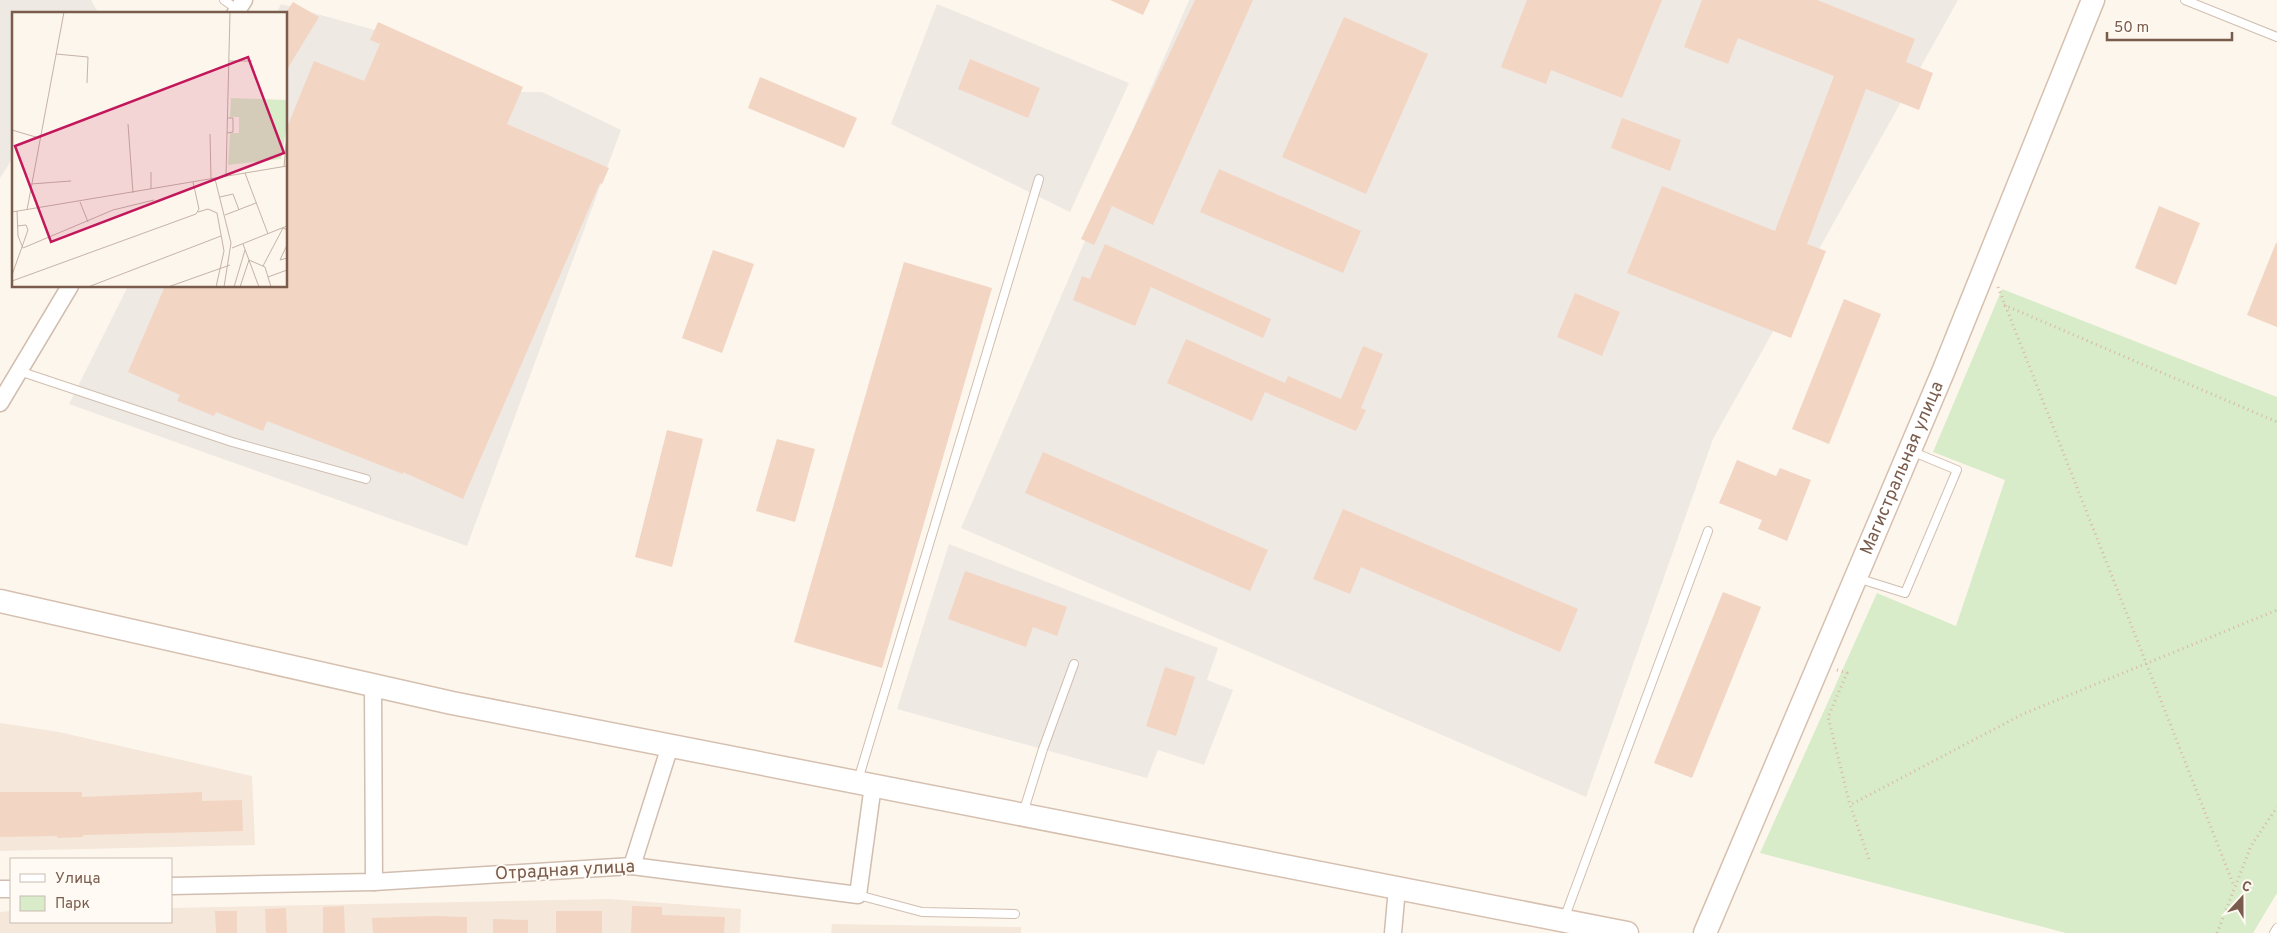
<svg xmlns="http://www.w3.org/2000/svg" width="2277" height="933" font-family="Overpass,sans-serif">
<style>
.residential{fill:#f5e8da}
.industrial{fill:#efe9e4}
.green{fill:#d8ecc9}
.building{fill:#f3d5c3}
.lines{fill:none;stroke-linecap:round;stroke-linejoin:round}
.lane-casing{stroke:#d1beb0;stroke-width:10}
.street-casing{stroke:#d1beb0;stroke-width:19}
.secondary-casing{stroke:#d6c0b0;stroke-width:25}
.path{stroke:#d9b8a5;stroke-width:3;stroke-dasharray:1 4;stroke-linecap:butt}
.lane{stroke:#fff;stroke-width:8}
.street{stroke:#fff;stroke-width:16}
.secondary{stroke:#fff;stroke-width:22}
.labels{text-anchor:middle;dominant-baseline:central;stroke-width:4;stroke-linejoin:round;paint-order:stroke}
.street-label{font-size:18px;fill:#7a5c4d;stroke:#fffaf3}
.inset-road{fill:none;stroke:#c5b3a7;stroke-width:1}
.view{fill:#c2185b;fill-opacity:0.15;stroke:#c2185b;stroke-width:2.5}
.inset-edge{fill:none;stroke:#7a5c4d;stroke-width:2.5}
</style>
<rect width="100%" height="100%" fill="#fdf6ec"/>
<g class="residential">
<polygon points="0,723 59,732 252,776 255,845 0,851"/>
<polygon points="610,899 741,909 740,933 0,933 0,912 11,911 11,922 171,922 171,908"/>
<polygon points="832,924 1021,927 1021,933 831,933"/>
</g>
<g class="industrial">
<polygon points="0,0 91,0 99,14 14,14 14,156 0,178"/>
<polygon points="1189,0 1958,0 1713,439 1586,797 961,528"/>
<polygon points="281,4 382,32 519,92 542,92 621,130 467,546 69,404 128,286 286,286 286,14 276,14"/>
<polygon points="937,4 1129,83 1070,212 891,124"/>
<polygon points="949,544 1218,648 1207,680 1233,690 1204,765 1158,750 1147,778 897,709"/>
</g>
<polygon class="green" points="2002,289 2277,397 2277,893 2253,933 2066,933 1760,853 1877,593 1956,626 2005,480 1933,452"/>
<g class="building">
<polygon points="1110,0 1150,0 1143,15"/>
<polygon points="1195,0 1253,0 1153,225 1112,206 1094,245 1081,239"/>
<polygon points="1527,0 1662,0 1622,98 1551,70 1546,84 1501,67"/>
<polygon points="1702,0 1817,0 1915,39 1906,62 1933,73 1919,110 1866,89 1807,244 1826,251 1791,338 1627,273 1662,186 1775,231 1834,76 1738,38 1728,64 1684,47"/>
<polygon points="293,2 319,17 286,71 286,12"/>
<polygon points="1344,17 1428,54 1366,194 1282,157"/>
<polygon points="378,22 523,87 507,124 609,168 602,184 600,183 463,499 403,472 403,474 267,421 263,431 216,412 214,416 177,401 180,395 128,372 165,286 286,286 286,130 314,61 364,81 380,44 370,40"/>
<polygon points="970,59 1040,88 1028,118 958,89"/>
<polygon points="760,77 857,118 844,148 748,108"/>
<polygon points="1622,118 1681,140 1670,171 1611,148"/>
<polygon points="1219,169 1361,231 1343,273 1200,212"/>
<polygon points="2159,206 2200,223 2176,285 2135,268"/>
<polygon points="2276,243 2277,243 2277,327 2247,315"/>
<polygon points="1105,244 1271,319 1263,338 1151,287 1135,326 1073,300 1082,276 1090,279"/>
<polygon points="713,250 754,264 722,353 682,338"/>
<polygon points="904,262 992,288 882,668 794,642"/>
<polygon points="1575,293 1620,312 1602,356 1557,337"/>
<polygon points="1844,299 1881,314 1829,444 1792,429"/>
<polygon points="1186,339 1285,383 1288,376 1341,399 1363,346 1383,354 1361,408 1366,410 1356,431 1265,392 1252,421 1167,383"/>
<polygon points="667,430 703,439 672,567 635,557"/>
<polygon points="777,439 815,449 795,522 756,511"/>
<polygon points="1043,452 1268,550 1250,591 1025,493"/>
<polygon points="1737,460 1776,476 1780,468 1811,480 1787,541 1758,529 1762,520 1719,503"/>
<polygon points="1343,509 1578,609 1560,652 1361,567 1350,594 1313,579"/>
<polygon points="965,571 1067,607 1057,636 1033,627 1026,647 948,619"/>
<polygon points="1723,592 1761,607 1692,778 1654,763"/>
<polygon points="1165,667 1195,677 1176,736 1146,726"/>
<polygon points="0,792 82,792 82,797 202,792 202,801 242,800 243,831 83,835 83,837 57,838 57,836 0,837"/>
<polygon points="344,906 345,933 323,933 323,907"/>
<polygon points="632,906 662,907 662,915 725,917 724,933 631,933"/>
<polygon points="286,908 287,933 266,933 265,909"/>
<polygon points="215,911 237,911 237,933 216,933"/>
<rect x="556" y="911" width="46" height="22"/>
<polygon points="434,916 467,917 467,933 373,933 372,918"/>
<polygon points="493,919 528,920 528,933 493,933"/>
</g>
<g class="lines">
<defs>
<g id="lane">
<polyline points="224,0 238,10"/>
<polyline points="2185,0 2277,37"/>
<polyline points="19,371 232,442 366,479"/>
<polyline points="1857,578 1905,593 1957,470 1911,451"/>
<polyline points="858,780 1039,179"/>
<polyline points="1023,813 1043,749 1074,664"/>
<polyline points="858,895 922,912 1015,914"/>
<polyline points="1564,919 1708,531"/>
<polyline points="2274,933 2277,928"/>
</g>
<g id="street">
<polyline points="235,14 244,0"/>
<polyline points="0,403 70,286"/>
<polyline points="373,685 374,882"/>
<polyline points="632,866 670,746"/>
<polyline points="171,886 374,882 632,866 858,895 873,785"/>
<polyline points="0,889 11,889"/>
<polyline points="1393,933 1397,888"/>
</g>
<g id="secondary">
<polyline points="0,601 452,703 1627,933"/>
<path id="s1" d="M1705,933l238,-561 150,-372"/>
</g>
</defs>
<use href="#lane" class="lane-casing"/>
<use href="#street" class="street-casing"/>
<use href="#secondary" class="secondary-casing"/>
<g class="path">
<polyline points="1998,287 2234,886"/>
<polyline points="2004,305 2277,422"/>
<polyline points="1837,670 1847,673 1828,717 1850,805"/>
<polyline points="1869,859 1850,805 2023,714 2277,610"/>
<polyline points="2217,933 2251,846 2277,807"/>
</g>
<use href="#lane" class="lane"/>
<use href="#street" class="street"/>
<use href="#secondary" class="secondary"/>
</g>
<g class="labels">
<g class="street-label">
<text stroke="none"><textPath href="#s1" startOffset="505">Магистральная улица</textPath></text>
<text transform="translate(565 871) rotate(-3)">Отрадная улица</text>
</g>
</g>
<g transform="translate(12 12)">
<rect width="275" height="275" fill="#fdf6ec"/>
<path d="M219,86l56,2v25l-6,34 -53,6 2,-32h9v-16h-9z" fill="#d8ecc9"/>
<path class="inset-road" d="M44,42l32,3 -1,26M217,49h23M116,112l5,69M0,118l27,8M215,121l6,-1v-14h-5M198,122l1,45M272,155l3,-32M139,160v17M233,161l23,61M214,164l4,-164M203,167l16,64 -7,44M19,172l40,-3M208,185l13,-3 6,16M68,190l8,20M15,198l37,-198M5,199l1,25 5,12M0,200l275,-46M186,200l10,-3 9,4 7,38 -8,36M213,203l31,-12M231,232l16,43M275,233l-7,15 7,-2M11,236l90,-38 41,-10M220,236l55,-22M251,254l20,-38 4,2M0,263l16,-45 -2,-5 -9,1M256,265l19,-7M0,269l184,-67 3,-5 -6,-27M76,275l133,-51M156,275l62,-22M222,275l11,-37M228,275l9,-27 16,7 6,20"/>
<path class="view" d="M236,45l36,96 -233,89 -36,-96z"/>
<rect width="275" height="275" class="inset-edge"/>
</g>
<rect x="10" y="858" width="162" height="65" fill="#fffaf3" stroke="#cabbb1"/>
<rect x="20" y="874" width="25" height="8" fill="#ffffff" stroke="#cabbb1"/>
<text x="55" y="883" font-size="15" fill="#7a5c4d">Улица</text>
<rect x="20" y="896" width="25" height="15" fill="#d8ecc9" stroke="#cabbb1"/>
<text x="55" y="908" font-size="15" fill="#7a5c4d">Парк</text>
<g transform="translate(2242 898) rotate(21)" stroke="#fffaf3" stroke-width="4" paint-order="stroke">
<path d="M0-4L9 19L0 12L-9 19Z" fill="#7a5c4d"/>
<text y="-8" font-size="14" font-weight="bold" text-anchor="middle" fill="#7a5c4d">С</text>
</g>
<path d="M2107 32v8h125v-8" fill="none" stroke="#7a5c4d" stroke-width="2.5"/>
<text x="2114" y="32" font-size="15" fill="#7a5c4d" stroke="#fffaf3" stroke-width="4" paint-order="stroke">50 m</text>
</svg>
